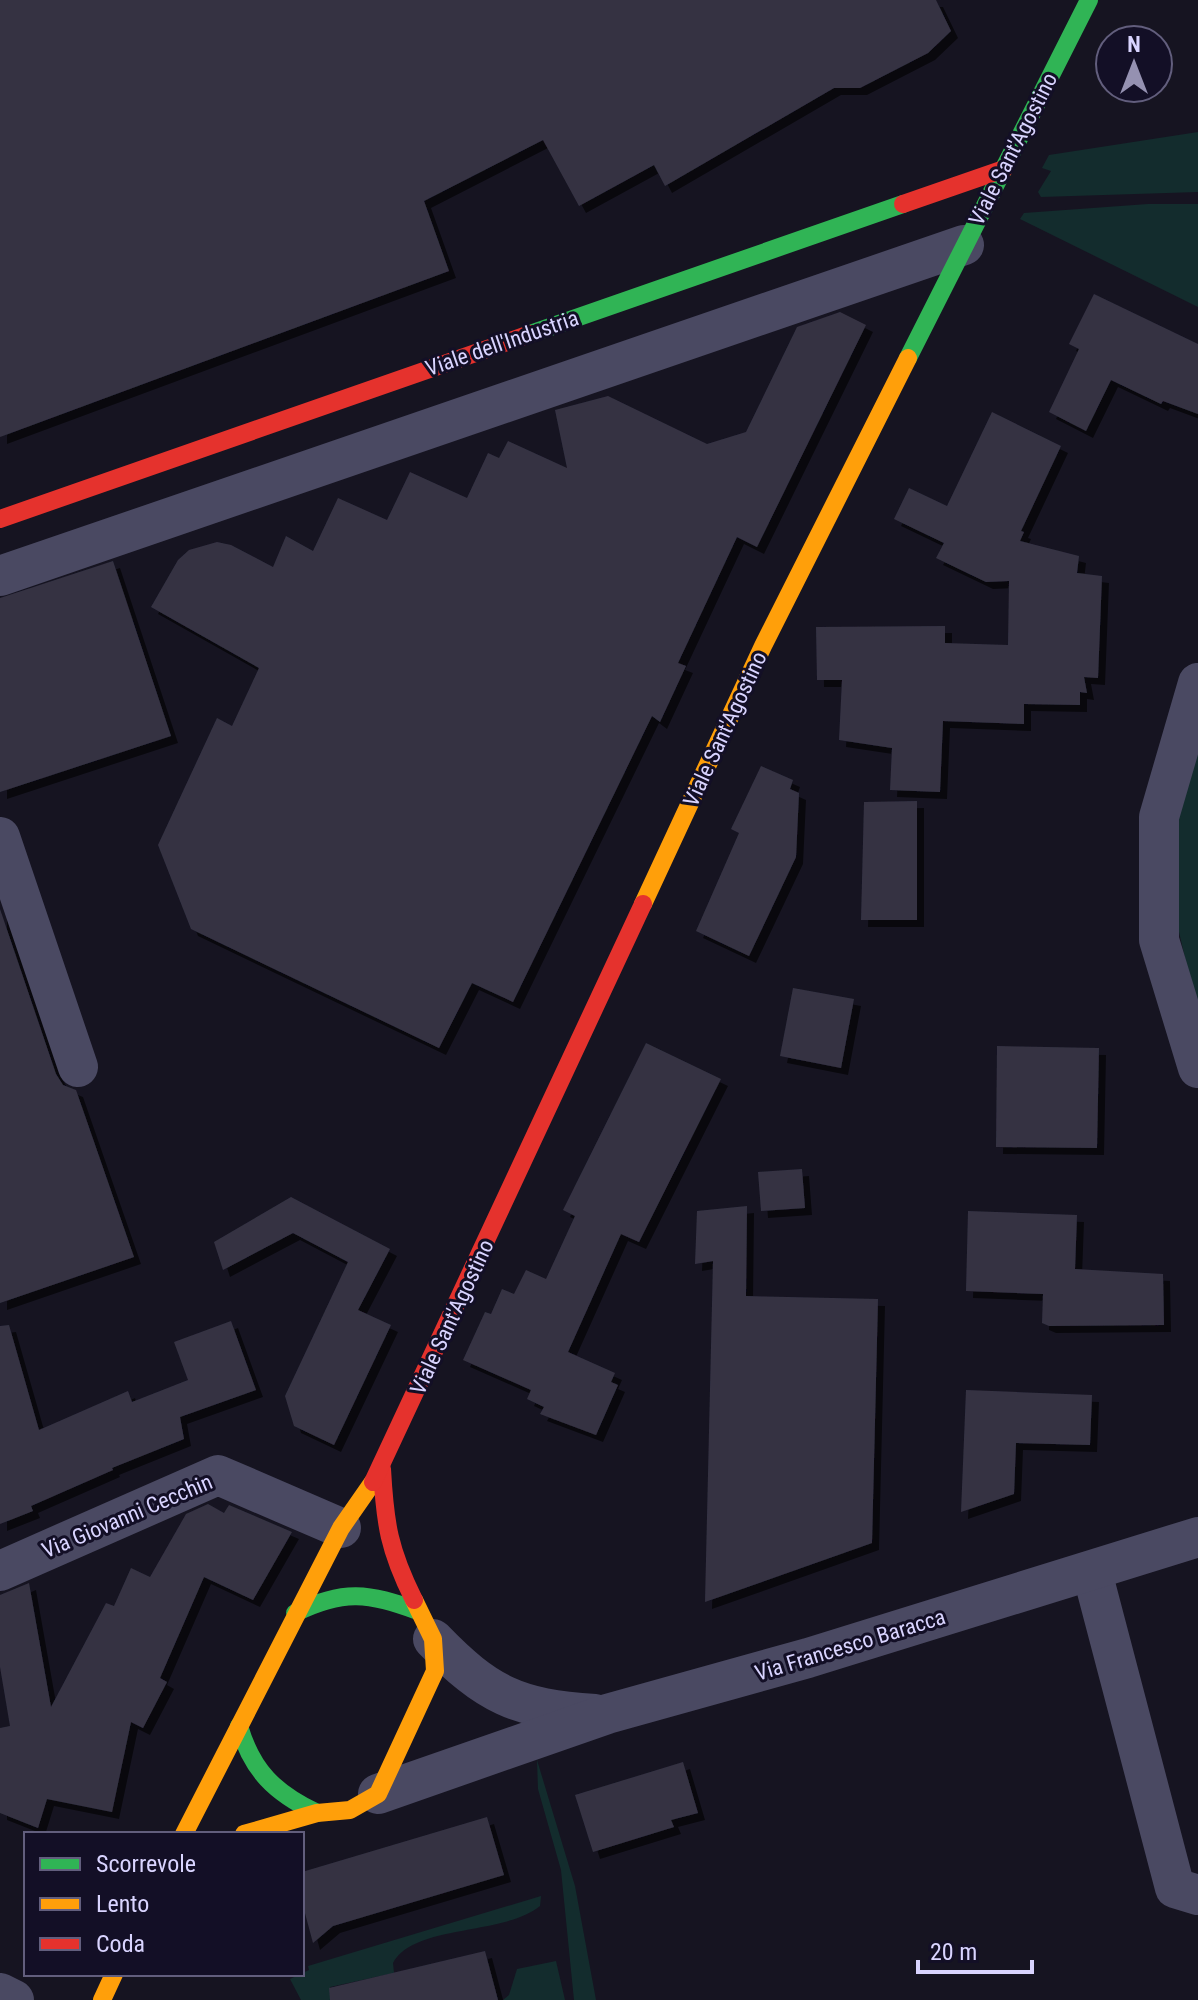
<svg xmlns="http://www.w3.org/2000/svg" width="1198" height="2000" font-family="'Roboto Condensed',sans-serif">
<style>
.green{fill:#132c2d}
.building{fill:#343243;filter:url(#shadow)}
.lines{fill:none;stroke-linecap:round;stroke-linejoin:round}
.street{stroke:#4a4962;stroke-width:40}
.fast{stroke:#30b455;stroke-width:18}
.slow{stroke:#ff9f0a;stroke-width:18}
.jam{stroke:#e5322d;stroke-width:18}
.labels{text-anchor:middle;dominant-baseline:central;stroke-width:6;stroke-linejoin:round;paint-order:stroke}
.street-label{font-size:22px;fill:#d9d4ff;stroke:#130f26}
</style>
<defs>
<filter id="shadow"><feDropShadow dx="7" dy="7" stdDeviation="0" flood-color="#0009"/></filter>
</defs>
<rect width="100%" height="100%" fill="#161421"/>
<g class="green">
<polygon points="1198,132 1198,192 1041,197 1038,192 1051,171 1042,168 1049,155"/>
<polygon points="1148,204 1198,204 1198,307 1020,219 1024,213"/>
<polygon points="1198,742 1198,1014 1176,919 1178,812"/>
<polygon points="537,1760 575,1886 596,2000 574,2000 561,1870 538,1789"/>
<path d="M541,1896l-1,10c-37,30 -126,18 -147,57l1,10 -64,14 2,13h-31l-11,-21 19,-9 -1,-4z"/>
<polygon points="556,1961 565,2000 503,2000 509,1995 517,1969"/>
</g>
<g class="building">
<polygon points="0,0 936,0 951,31 928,53 860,88 834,88 665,186 654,165 579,206 543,140 424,201 449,271 0,437"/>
<polygon points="1094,294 1198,344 1198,414 1163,401 1161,404 1111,380 1086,431 1049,412 1079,349 1069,344"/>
<polygon points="840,312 866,325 757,547 737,537 678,663 686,666 660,722 652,716 513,1002 472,983 439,1048 191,929 158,845 217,718 232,726 259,668 151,607 178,560 189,550 217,542 231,545 273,567 286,536 313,551 338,498 387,520 410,472 467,498 488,453 499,458 508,441 567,468 555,410 608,396 707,444 746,432 797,327"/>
<polygon points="992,412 1061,446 1021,531 1024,532 1020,541 1079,556 1077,573 1102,576 1098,678 1084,677 1087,693 1080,692 1080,705 1024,704 1024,724 943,721 940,792 890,790 892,748 839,740 842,680 817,680 816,627 945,626 945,643 1008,645 1009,581 986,582 936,558 944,543 894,519 909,488 947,506"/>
<polygon points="113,561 171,736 0,792 0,598"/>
<polygon points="761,766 793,780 790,789 799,793 796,857 749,956 696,931 739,833 731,829"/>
<polygon points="917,801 917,920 861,920 864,802"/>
<polygon points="0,909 56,1074 63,1085 76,1090 134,1257 0,1303"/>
<polygon points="793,988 854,999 841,1068 780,1056"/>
<polygon points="646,1043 721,1079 639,1242 621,1234 568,1352 615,1373 611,1382 618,1385 596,1435 540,1414 544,1407 527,1399 531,1390 463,1360 485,1312 491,1314 502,1289 514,1294 526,1270 546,1279 575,1216 563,1210"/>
<polygon points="997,1046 1099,1048 1097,1148 996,1147"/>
<polygon points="802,1169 805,1208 761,1211 758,1172"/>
<polygon points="291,1197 390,1249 358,1310 391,1325 334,1445 294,1426 285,1396 348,1262 293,1233 223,1270 214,1242"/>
<polygon points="747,1206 746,1296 878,1299 872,1543 705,1602 713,1261 695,1264 697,1211"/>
<polygon points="968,1211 1077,1215 1075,1269 1163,1274 1164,1325 1049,1326 1042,1323 1043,1294 966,1291"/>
<polygon points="231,1321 256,1390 180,1417 184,1439 112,1468 113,1470 31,1506 33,1511 0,1524 0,1326 9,1325 39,1430 128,1391 132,1402 188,1380 174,1342"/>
<polygon points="966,1390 1092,1395 1090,1445 1016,1443 1014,1494 961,1512"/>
<polygon points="208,1504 224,1513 229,1505 292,1532 253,1600 204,1577 160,1678 167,1682 143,1728 131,1722 112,1812 47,1799 38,1828 0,1813 0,1728 10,1726 0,1667 0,1595 29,1583 51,1707 106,1603 114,1606 131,1568 150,1577 186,1514"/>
<polygon points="683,1762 698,1813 671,1820 674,1827 593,1852 575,1795"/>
<polygon points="487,1817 504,1875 333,1926 313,1943 302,1902 302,1872"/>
<polygon points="485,1951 498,2000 330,2000 329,1988"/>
</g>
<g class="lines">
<g class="street">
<polyline points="0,576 964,245"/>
<polyline points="1198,683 1159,817 1159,940 1198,1068"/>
<polyline points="0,837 78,1067"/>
<polyline points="0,1571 218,1475 341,1528"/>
<polyline points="1092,1572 1175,1888 1198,1895"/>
<path d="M433,1639c54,56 84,70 162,75"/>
<polyline points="378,1794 607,1714 808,1658 1198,1537"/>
<polyline points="0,1993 14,2000"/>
</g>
<g class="fast">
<polyline points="530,334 903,204"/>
<polyline points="908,358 1089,0"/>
<path d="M295,1613c49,-24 73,-20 123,-2"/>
<path d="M239,1726c13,45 36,67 78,87"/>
</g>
<g class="slow">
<polyline points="643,904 763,646 908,358"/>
<polyline points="184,1834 341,1528 373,1482"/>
<polyline points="244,1834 317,1813 350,1810 378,1794 435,1671 433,1639 414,1600"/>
<polyline points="102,2000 114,1974"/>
</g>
<g class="jam">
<polyline points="903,204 1004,169"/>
<polyline points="0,519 530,334"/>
<path d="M382,1469c3,55 7,81 32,131"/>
<polyline points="373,1482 643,904"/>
</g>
</g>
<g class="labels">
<g class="street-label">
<text transform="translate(1013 149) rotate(-63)">Viale Sant'Agostino</text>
<text transform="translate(502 343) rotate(-19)">Viale dell'Industria</text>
<text transform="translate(725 729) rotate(-65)">Viale Sant'Agostino</text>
<text transform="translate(452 1317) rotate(-65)">Viale Sant'Agostino</text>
<text transform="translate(127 1516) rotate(-23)">Via Giovanni Cecchin</text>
<text transform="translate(850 1645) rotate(-17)">Via Francesco Baracca</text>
</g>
</g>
<rect x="24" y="1832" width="280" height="144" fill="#130f26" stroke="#625e7d" stroke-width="2"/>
<rect x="40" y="1858" width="40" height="12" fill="#30b455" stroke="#625e7d" stroke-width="2"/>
<text x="96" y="1872" font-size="24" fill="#d9d4ff">Scorrevole</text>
<rect x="40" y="1898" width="40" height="12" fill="#ff9f0a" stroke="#625e7d" stroke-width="2"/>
<text x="96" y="1912" font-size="24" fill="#d9d4ff">Lento</text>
<rect x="40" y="1938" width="40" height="12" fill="#e5322d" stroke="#625e7d" stroke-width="2"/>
<text x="96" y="1952" font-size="24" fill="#d9d4ff">Coda</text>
<g transform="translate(1134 64)"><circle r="38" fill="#130f26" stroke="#625e7d" stroke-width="2"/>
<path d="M0-6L14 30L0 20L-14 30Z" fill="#9591b1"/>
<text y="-12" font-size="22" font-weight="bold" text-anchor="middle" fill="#d9d4ff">N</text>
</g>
<path d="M918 1960v12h114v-12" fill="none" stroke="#d9d4ff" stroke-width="4"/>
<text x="930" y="1960" font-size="24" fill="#d9d4ff" stroke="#130f26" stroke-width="6" paint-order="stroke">20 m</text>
</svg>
